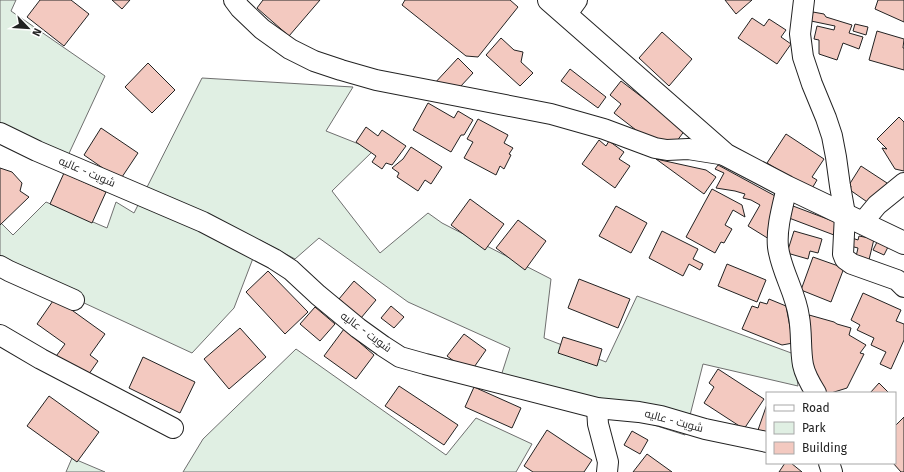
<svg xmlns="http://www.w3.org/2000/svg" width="904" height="472" font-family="'Fira Sans',Cairo,sans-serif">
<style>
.green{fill:#e0efe3;stroke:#6f6f6f}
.building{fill:#f3c9c0;stroke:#222}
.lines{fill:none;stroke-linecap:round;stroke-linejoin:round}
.minor-casing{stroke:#222;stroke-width:22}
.major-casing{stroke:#222;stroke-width:24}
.minor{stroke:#fff;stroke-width:20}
.major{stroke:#fff;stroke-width:22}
.labels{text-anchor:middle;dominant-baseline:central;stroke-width:3;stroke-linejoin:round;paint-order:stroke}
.street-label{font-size:11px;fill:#222;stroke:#fff}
</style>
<rect width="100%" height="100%" fill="#fff"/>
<g class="green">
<polygon points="0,0 16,0 11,11 105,76 65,162 0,137"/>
<polygon points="202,78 353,87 326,131 374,150 332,191 380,253 428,213 442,223 551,279 544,338 606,362 637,296 794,354 798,386 703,364 685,435 501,376 510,348 408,302 319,238 295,259 260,240 234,308 192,353 0,264 0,222 13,235 46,202 107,228 116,202 134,213"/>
<polygon points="296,349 446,455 476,418 532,444 516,472 183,472 203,439"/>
<polygon points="72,458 105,472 66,472"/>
</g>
<g class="building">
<polygon points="40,0 71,0 89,14 64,46 27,17"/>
<polygon points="112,0 130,0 122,9"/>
<polygon points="263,0 320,0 289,36 257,8"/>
<polygon points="405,0 510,0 518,7 478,57 466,56 402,5"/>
<polygon points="725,0 752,0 736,14"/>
<polygon points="878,0 904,0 904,22 875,9"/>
<polygon points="813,12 824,14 826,17 852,25 849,33 863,37 859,49 843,43 837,60 819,54 819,40 814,39 817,26 834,30 835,26 811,21"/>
<polygon points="752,18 764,26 769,19 786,30 781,37 791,44 777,64 738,38"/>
<polygon points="855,24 868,27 866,35 853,31"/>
<polygon points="877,31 904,39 903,48 904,48 904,70 869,60"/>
<polygon points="662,32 692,59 669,86 639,58"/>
<polygon points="501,38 514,50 523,52 521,62 533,73 520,86 486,55"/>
<polygon points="458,58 473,73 460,87 433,85"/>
<polygon points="148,63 175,90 152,113 125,87"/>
<polygon points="570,69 606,97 598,108 561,81"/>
<polygon points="621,81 685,130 674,145 645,137 614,113 621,104 610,95"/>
<polygon points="428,103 454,118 458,111 473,120 464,135 461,135 451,152 413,130"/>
<polygon points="899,117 904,122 904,171 895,169 882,148 887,149 877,139"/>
<polygon points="478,119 508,135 504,143 513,148 509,154 511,155 504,169 500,166 496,175 464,158 473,142 467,139"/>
<polygon points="366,127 378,136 382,130 406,146 392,165 386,163 382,169 372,162 376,156 356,142"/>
<polygon points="101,128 138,153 120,180 84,155"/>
<polygon points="786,134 824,159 812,177 817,180 811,190 767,163"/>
<polygon points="599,140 606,146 609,141 624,152 619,159 630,166 615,188 582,164"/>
<polygon points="411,147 442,167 431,184 425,180 418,191 397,177 399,173 392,168 403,159"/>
<polygon points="656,159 706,170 716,177 704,194"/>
<polygon points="718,165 777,197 769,239 748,226 760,205 751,200 743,198 745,194 735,191 716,188 724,173 715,169"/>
<polygon points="861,166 887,183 886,185 892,189 873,206 850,190 851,186 849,185"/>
<polygon points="0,168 12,172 22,183 20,191 29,197 0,225"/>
<polygon points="64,173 106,192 92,223 50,204"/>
<polygon points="712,189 742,205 745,217 733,210 725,225 732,229 724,243 721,242 715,253 686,237"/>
<polygon points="470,199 504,224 485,250 451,225"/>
<polygon points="616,206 647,223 631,253 599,236"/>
<polygon points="793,206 838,223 834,235 789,218"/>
<polygon points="518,220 546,241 525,270 496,248"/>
<polygon points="662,231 698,249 693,259 703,264 700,270 689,264 683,276 649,258"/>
<polygon points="794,231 822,239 818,253 810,251 808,259 787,253"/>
<polygon points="859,236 874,239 868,264 855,261 858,248 850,246 852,238 858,240"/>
<polygon points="878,240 889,245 884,255 873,250"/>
<polygon points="813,257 844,268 831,302 801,290"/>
<polygon points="727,264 766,280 757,302 718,286"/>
<polygon points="268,271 308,312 285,334 246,292"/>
<polygon points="579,279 630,299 618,328 568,308"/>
<polygon points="354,281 376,300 361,318 339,299"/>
<polygon points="863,293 901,310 896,321 904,324 904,340 891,369 880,364 886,352 871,345 874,338 857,330 860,325 851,320"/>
<polygon points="55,298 105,334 90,355 98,361 84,381 54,359 65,344 37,324"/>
<polygon points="769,299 786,306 793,343 782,345 742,329 752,306 758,308 760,302 767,304"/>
<polygon points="391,306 404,317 394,328 381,318"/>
<polygon points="315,307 335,324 320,341 300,324"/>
<polygon points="802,313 834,322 837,324 851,328 849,335 866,345 860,353 864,354 847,388 831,393 825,393 805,361"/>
<polygon points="240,328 266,357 229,389 204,359"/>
<polygon points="344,329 374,355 356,379 324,356"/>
<polygon points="464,334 486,350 470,373 447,356"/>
<polygon points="563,337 602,349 597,366 558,353"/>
<polygon points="143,357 195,382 180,413 129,388"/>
<polygon points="718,369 764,399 744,429 704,403 714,387 709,383"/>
<polygon points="879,383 889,393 870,393"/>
<polygon points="399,386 458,425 444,445 385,406"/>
<polygon points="474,387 521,408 512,428 465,407"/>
<polygon points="49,396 99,432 77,462 27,426"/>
<polygon points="767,404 767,433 758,430"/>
<polygon points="904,417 904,472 901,472 893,463 895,463 895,426"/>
<polygon points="547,430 592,460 584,472 533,472 524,466"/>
<polygon points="632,431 648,440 640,454 624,445"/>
<polygon points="647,454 672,472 633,472"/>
<polygon points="785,463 791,463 802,472 779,472"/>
</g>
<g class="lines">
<defs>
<g id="minor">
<polyline points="234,0 240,8 262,29 290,49 314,61 341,70 376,80 551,114 604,129 655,148 667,150 688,149 726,155"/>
<polyline points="804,0 800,34 803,57 812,84 826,118 832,136 836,157 840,186 845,214 843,254 845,259 852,264 897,280 904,287"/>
<polyline points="566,15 577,0"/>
<polyline points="0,133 37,151 203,222 274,259 291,270 318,295 358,328 383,346 400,357 425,364 597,408 639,412 661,416 705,429 767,442"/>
<path d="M787,187c-4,18 -11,41 -9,60 3,24 18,46 21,70 3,16 1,32 4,48 2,10 8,20 13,28"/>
<polyline points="862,223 877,205 904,183"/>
<polyline points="0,266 9,271 74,300"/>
<polyline points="0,335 41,359 173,428"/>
<polyline points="597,408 598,424 608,462 607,472"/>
<polyline points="829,463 832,472"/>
</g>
<polyline id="major" points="549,0 726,155 787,187 904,243"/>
</defs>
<use href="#minor" class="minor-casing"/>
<use href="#major" class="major-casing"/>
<use href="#minor" class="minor"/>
<use href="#major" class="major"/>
</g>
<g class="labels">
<g class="street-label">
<text transform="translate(87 172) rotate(23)">شويت - عاليه</text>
<text transform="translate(366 332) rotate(36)">شويت - عاليه</text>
<text transform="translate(674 421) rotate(15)">شويت - عاليه</text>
</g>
</g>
<rect x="766" y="392" width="130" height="72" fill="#ffffff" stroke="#a7a7a7"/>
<rect x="774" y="405" width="20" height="6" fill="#ffffff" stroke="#a7a7a7"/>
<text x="802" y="412" font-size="12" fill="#222222">Road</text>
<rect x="774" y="422" width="20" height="12" fill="#e0efe3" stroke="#a7a7a7"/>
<text x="802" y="432" font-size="12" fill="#222222">Park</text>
<rect x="774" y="442" width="20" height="12" fill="#f3c9c0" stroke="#a7a7a7"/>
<text x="802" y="452" font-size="12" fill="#222222">Building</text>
<g transform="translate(28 28) rotate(115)" stroke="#ffffff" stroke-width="3" paint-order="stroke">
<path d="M0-3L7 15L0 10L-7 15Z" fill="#222222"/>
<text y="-6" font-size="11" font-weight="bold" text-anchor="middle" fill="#222222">N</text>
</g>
</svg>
